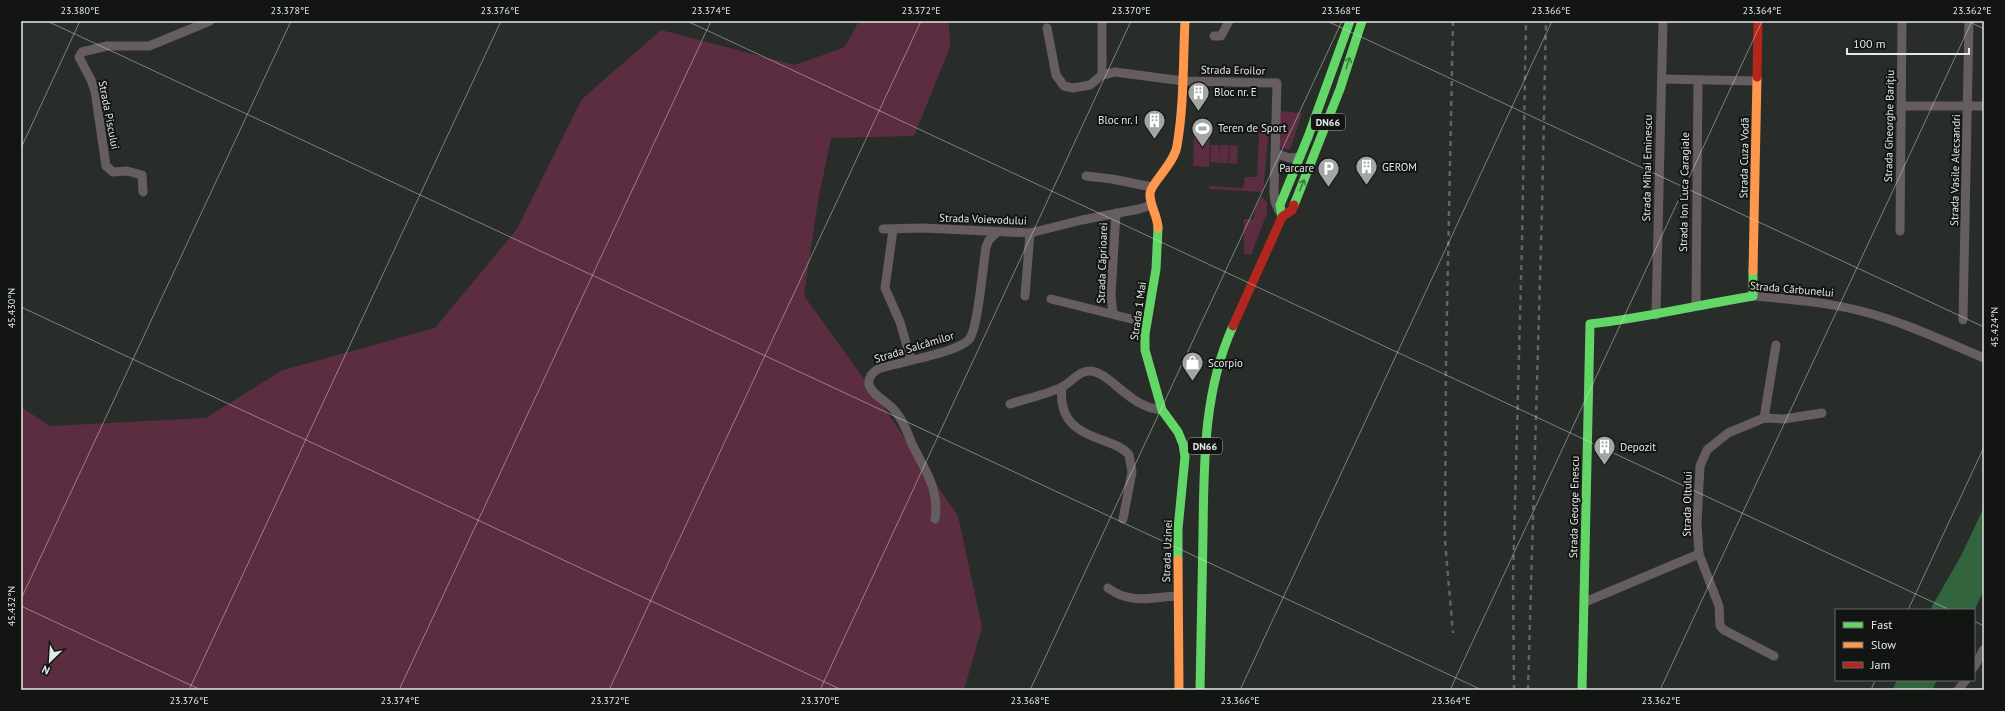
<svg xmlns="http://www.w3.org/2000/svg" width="2005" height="711" font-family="'PT Sans',sans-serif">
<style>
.green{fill:#5c2d41}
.water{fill:#32653e}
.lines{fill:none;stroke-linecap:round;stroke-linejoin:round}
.street{stroke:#655d60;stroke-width:9}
.fast{stroke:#63d668;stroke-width:9}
.slow{stroke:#ff974d;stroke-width:9}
.jam{stroke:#b3261e;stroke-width:9}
.rail{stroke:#656363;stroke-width:2.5;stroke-dasharray:5 5;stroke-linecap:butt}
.oneway{stroke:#3f7f41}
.ticks{fill:none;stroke:#e4e9e5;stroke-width:1;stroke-opacity:0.45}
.labels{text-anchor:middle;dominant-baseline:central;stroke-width:4;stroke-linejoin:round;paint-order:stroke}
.shield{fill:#121512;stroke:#a5a9a6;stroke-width:1}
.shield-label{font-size:10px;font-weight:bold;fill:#e4e9e5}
.street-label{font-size:11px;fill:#e4e9e5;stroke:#121512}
.poi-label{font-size:11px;fill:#e4e9e5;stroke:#121512;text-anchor:start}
.neatline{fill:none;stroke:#e4e9e5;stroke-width:1.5}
.ticks-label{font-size:10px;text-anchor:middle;fill:#e4e9e5}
</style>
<rect width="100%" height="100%" fill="#282d29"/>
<g class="green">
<polygon points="859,21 949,21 950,47 914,136 831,138 818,201 804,296 870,387 958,516 982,627 964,690 21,690 21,407 50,426 206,418 283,370 435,328 517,229 582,99 661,30 795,65 845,47"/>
<polygon points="1280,111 1302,113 1290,150 1280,147 1278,142"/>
<polygon points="1248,127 1269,129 1263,192 1209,189 1209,186 1243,188 1245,177 1257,177 1259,134 1247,133"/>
<polygon points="1194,129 1210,129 1209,167 1193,166"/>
<polygon points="1211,145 1219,145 1219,163 1210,162"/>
<polygon points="1220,145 1229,145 1228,163 1219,163"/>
<polygon points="1230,145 1238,146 1237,164 1229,163"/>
<path d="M1262,197l5,5v11l-16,42 -7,-1v-35h10c0,-8 2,-17 8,-22z"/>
</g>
<g class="water">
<polygon points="1984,507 1984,590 1975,609 1974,611 1930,610 1962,554"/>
<polygon points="1897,680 1937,680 1932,690 1892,690"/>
</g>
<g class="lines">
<g class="street">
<polyline points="1047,28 1056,75 1064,86 1073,88 1090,85 1102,75 1115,72 1183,81 1277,83 1274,193 1275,202 1279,211"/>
<polyline points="1214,36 1221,36 1229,21"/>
<polyline points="1102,75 1102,22"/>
<polyline points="1662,79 1757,81"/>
<polyline points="1901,106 1984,106"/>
<polyline points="1275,153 1289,158 1300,157"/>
<polyline points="1086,176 1112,179 1152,187"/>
<polyline points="143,192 142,175 127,171 113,172 106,166 95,91 91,80 79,57 82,52 107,46 149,46 210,21"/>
<polyline points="883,229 922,228 1030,233 1082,220 1139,209 1151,205"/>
<polyline points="893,230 885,288 900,322 911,360"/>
<polyline points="1900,231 1902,21"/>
<polyline points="1025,296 1030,233"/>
<path d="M1753,296c36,3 73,6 108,15 43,11 83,30 123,47"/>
<polyline points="1051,299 1147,323"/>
<polyline points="1696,305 1698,80"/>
<polyline points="1113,313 1111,295 1116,213"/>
<polyline points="1656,315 1663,21"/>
<polyline points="1963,320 1969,21"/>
<path d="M1062,387c-4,33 15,45 43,54 8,3 18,6 24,14l3,17 -9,47"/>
<path d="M1010,404c15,-5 38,-10 52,-17 10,-5 17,-17 29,-16 20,2 39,37 71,39"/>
<polyline points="1764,418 1776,345"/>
<path d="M935,519c5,-30 -11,-50 -23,-75 -5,-12 -8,-23 -17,-33 -7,-9 -23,-16 -26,-26 -1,-8 3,-12 9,-16 19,-7 82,-16 92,-31 8,-11 13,-73 16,-91l3,-7 7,-7"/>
<path d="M1108,588c23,17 43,9 69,8"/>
<polyline points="1585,602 1699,554"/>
<polyline points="1774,656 1724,630 1720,626 1719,606 1699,554 1697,523 1700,466 1707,450 1728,433 1764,418 1784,419 1822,413"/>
<polyline points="1974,667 1984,649"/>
<polyline points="1958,690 1966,680"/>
</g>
<g class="fast">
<polyline points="1294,205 1340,89 1362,21"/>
<polyline points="1282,217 1280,205 1308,137 1350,21"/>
<polyline points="1158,228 1156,269 1145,334 1145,350 1162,410 1178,432 1183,444 1185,457 1178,529 1178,560"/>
<path d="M1200,690c1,-52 2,-103 3,-155 1,-72 0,-143 30,-209"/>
<path d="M1582,690l8,-366c55,-6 108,-19 163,-28v-25"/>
</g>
<g class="slow">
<path d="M1158,228c0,-12 -9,-23 -8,-35 1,-10 24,-29 27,-47 7,-41 6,-83 8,-125"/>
<polyline points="1753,271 1757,77"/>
<polyline points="1178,560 1179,690"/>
</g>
<g class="jam">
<polyline points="1757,77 1758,21"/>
<polyline points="1233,326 1282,217 1292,210 1294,205"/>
</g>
<g class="rail">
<polyline points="1453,21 1446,358 1445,541 1453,633"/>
<polyline points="1514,690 1513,578 1522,243 1526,21"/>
<polyline points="1528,690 1542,211 1546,21"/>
</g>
</g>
<defs><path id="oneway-shaft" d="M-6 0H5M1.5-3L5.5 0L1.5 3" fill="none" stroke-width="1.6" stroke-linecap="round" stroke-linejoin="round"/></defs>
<g class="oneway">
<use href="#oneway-shaft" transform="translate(1348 63) rotate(-72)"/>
<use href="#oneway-shaft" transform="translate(1302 185) rotate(-67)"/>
</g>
<path class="ticks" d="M47,21l1435,669M687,21l1263,589M1327,21l657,306M1968,21l16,8M21,148l59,-127M21,307l821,383M21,599l270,-578M21,606l180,84M1908,610l76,-163M1974,621l10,5M189,690l312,-669M399,690l312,-669M609,690l312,-669M820,690l311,-669M1030,690l312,-669M1240,690l312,-669M1450,690l312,-669M1660,690l312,-669M1871,690l4,-10"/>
<defs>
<symbol id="building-pin" viewBox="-11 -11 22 30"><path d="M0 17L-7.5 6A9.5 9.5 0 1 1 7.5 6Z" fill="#a2a7a3" stroke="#121512"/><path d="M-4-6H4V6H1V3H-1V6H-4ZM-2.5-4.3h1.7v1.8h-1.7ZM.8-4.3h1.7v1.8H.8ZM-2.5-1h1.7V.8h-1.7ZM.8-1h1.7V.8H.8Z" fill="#fff"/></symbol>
<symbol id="stadium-pin" viewBox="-11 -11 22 30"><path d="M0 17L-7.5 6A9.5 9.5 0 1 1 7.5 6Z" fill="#a2a7a3" stroke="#121512"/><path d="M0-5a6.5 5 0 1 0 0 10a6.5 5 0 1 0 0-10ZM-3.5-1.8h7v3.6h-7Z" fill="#fff"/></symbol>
<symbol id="parking-pin" viewBox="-11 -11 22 30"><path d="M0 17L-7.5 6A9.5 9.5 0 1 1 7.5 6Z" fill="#a2a7a3" stroke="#121512"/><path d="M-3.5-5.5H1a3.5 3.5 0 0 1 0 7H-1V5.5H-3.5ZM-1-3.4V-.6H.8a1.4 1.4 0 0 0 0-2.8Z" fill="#fff"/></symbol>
<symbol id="shop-pin" viewBox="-11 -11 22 30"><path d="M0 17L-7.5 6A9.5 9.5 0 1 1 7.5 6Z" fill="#a2a7a3" stroke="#121512"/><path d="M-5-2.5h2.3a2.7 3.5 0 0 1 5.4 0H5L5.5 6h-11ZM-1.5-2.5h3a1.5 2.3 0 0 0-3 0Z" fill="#fff"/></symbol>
</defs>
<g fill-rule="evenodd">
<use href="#building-pin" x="1186" y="80" width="25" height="34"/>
<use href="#building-pin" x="1142" y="108" width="25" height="34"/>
<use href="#stadium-pin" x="1190" y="116" width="25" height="34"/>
<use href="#building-pin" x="1354" y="154" width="25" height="34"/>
<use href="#parking-pin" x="1316" y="156" width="25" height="34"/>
<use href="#shop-pin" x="1180" y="350" width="25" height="34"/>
<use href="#building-pin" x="1592" y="434" width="25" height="34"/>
</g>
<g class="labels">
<g class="shield">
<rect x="1311" y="114" width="34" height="16" rx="3"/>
<rect x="1188" y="438" width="34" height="16" rx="3"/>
</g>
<g class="shield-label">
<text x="1328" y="122">DN66</text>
<text x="1205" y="446">DN66</text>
</g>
<g class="street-label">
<text transform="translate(1233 70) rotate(1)">Strada Eroilor</text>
<text transform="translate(109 115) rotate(79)">Strada Piscului</text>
<text transform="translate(1889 126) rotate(-89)">Strada Gheorghe Barițiu</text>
<text transform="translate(1744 158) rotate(-89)">Strada Cuza Vodă</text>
<text transform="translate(1647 168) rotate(-89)">Strada Mihai Eminescu</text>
<text transform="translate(1955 170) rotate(-89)">Strada Vasile Alecsandri</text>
<text transform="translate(1684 192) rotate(-89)">Strada Ion Luca Caragiale</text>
<text transform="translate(983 219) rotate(2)">Strada Voievodului</text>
<text transform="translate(1102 263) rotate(-88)">Strada Căprioarei</text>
<text transform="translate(1792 289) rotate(5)">Strada Cărbunelui</text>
<text transform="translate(1138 311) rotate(-82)">Strada 1 Mai</text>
<text transform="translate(914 347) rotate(-17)">Strada Salcâmilor</text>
<text transform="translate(1687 504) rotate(-89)">Strada Oltului</text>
<text transform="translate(1574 507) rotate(-89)">Strada George Enescu</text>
<text transform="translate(1167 551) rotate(-88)">Strada Uzinei</text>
</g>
<g class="poi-label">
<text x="1214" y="92">Bloc nr. E</text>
<text x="1138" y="120" text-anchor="end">Bloc nr. I</text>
<text x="1218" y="128">Teren de Sport</text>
<text x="1382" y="167">GEROM</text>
<text x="1314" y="168" text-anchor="end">Parcare</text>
<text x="1208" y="363">Scorpio</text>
<text x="1620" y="447">Depozit</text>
</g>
</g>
<rect width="2005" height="711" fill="none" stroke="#121512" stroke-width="44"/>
<rect x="1835" y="609" width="140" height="72" fill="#121512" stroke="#666a66"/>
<rect x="1843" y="622" width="20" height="6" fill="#63d668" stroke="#666a66"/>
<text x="1871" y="629" font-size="12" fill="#e4e9e5">Fast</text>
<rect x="1843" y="642" width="20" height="6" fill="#ff974d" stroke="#666a66"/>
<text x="1871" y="649" font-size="12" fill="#e4e9e5">Slow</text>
<rect x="1843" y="662" width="20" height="6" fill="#b3261e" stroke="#666a66"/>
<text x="1871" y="669" font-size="12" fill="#e4e9e5">Jam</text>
<g transform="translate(50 661) rotate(205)" stroke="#121512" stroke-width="3" paint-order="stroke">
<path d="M0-3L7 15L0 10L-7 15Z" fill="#e4e9e5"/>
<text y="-6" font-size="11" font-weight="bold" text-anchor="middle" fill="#e4e9e5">N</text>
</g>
<path d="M1847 48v6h122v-6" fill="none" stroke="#e4e9e5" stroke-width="2"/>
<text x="1853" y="48" font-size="12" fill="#e4e9e5" stroke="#121512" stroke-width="3" paint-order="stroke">100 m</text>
<rect x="22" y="22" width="1961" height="667" class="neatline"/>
<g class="ticks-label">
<text x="80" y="14">23.380°E</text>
<text x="290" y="14">23.378°E</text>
<text x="500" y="14">23.376°E</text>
<text x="711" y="14">23.374°E</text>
<text x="921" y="14">23.372°E</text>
<text x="1131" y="14">23.370°E</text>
<text x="1341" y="14">23.368°E</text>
<text x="1551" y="14">23.366°E</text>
<text x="1762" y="14">23.364°E</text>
<text x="1972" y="14">23.362°E</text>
<text transform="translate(11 308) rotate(-90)" y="4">45.430°N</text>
<text transform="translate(1994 327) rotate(-90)" y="4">45.424°N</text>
<text transform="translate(11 606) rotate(-90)" y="4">45.432°N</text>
<text x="189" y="704">23.376°E</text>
<text x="400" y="704">23.374°E</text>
<text x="610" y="704">23.372°E</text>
<text x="820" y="704">23.370°E</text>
<text x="1030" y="704">23.368°E</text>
<text x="1240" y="704">23.366°E</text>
<text x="1451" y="704">23.364°E</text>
<text x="1661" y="704">23.362°E</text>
</g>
</svg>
